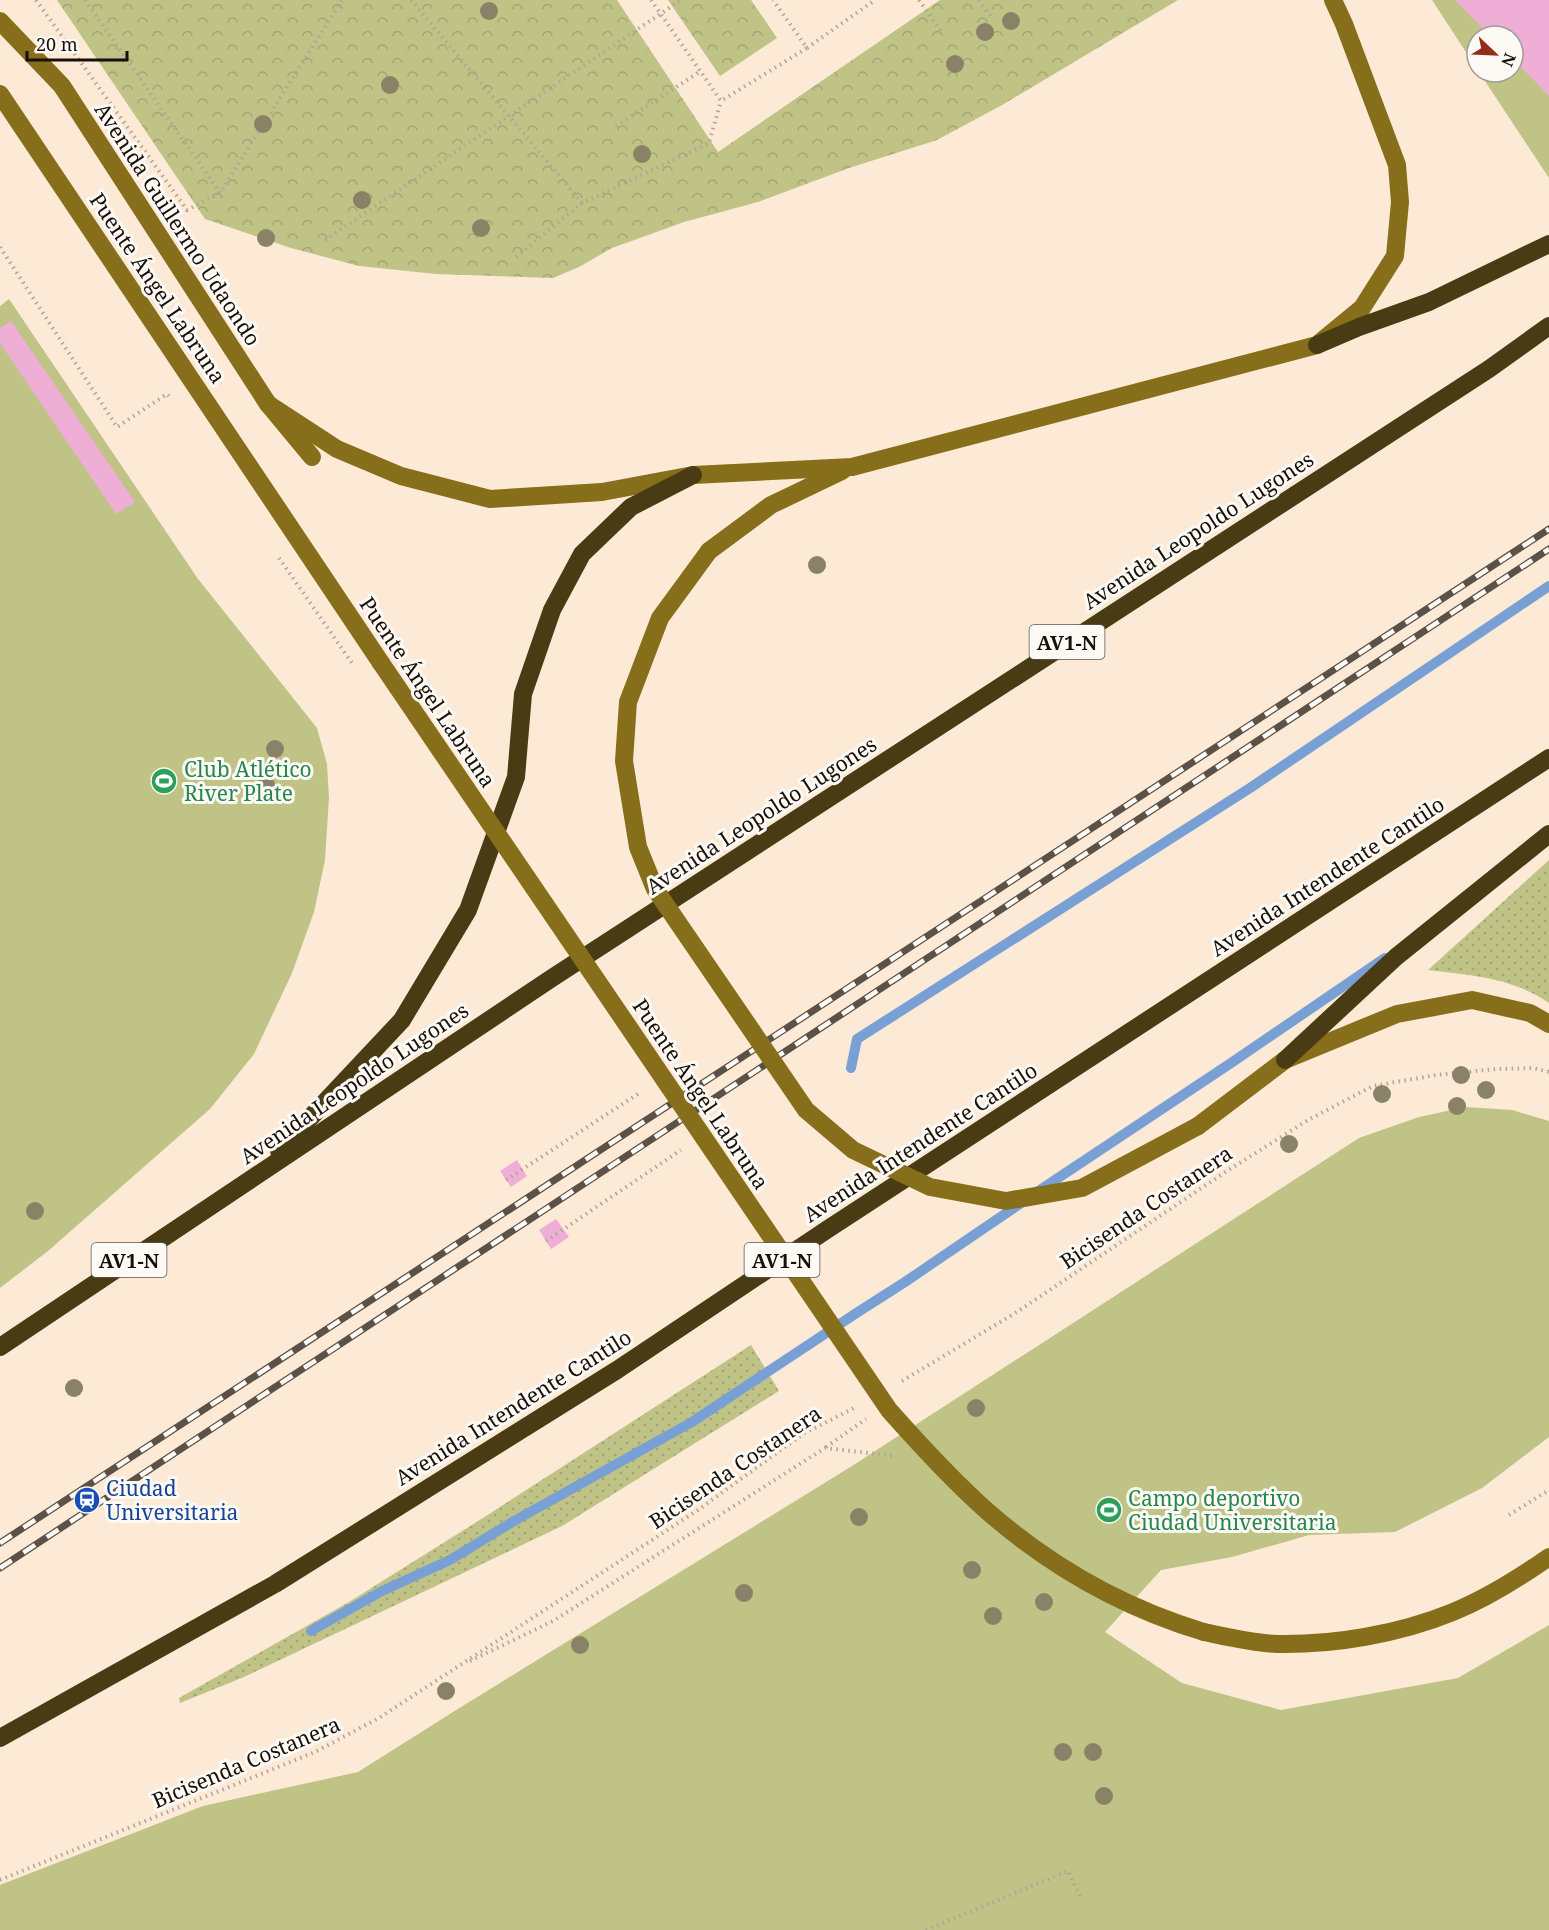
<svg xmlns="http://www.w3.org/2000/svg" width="1549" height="1930" font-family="'Noto Serif',serif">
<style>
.grass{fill:url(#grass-dots)}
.forest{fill:url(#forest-crowns)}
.pitch{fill:#bfc386}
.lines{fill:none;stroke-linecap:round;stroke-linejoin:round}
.stream{stroke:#79a0d5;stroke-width:10}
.building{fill:#eeaed6}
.path{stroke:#b2a494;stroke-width:4;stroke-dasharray:1.5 4.5;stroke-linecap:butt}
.secondary{stroke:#876e1b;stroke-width:18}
.highway{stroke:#493c14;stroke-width:18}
.rail-casing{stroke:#5b5146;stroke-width:7}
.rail{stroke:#fdfaf6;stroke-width:4.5;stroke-dasharray:14;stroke-linecap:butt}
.path-bridge{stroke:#b2a494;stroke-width:4;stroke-dasharray:1.5 4.5;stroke-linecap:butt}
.secondary-bridge{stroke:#876e1b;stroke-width:18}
.tree{fill:#898267}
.labels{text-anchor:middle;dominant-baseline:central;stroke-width:6;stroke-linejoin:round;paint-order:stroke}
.shield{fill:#fdfaf6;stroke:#5b5650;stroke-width:1.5}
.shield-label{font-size:20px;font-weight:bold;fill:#161009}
.street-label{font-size:21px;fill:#161009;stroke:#fdfaf6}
.leisure-label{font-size:21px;fill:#27864d;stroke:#fdfaf6;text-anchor:start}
.transit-label{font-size:21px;fill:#164399;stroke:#fdfaf6;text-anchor:start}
</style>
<defs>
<pattern id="grass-dots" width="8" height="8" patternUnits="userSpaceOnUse" patternTransform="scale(1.5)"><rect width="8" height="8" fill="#bfc386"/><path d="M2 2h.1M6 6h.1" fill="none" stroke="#a3a672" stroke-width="1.8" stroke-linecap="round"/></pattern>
<pattern id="forest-crowns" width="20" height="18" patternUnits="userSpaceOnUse" patternTransform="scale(1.5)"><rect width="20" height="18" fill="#bfc386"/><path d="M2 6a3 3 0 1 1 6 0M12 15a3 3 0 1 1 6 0" fill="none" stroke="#a3a672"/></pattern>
</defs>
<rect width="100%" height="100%" fill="#fcead6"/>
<g class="grass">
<path d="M1549,860v143c-35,-25 -79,-28 -121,-33z"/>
<polygon points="751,1345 779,1391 562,1526 244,1677 180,1703 179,1698 349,1602 483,1518"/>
</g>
<g class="forest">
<polygon points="57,0 617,0 718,152 940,0 1178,0 1002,105 937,140 849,168 758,202 684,222 612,248 579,267 553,278 436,274 359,266 291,248 205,219"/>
<polygon points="668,0 751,0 777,38 720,76"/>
</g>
<g class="pitch">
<polygon points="1432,0 1549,0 1549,178 1479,72 1513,72 1513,36 1477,36 1477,69"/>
<polygon points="9,299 198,579 317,728 327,764 329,798 325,860 314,912 292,973 254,1054 210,1109 48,1251 0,1288 0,306"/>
<polygon points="1466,1107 1512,1110 1549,1121 1549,1437 1482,1488 1395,1532 1309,1535 1232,1557 1161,1570 1105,1632 1182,1683 1281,1710 1458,1678 1549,1625 1549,1930 0,1930 0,1885 203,1806 358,1772 453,1712 852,1466 1359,1138 1419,1117"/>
</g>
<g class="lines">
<g class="stream">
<polyline points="851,1068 857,1039 1250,788 1549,586"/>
<polyline points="1037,1192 1231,1063 1385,958"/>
<polyline points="311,1631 382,1591 450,1560 514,1521 692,1422 858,1312 905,1282 1024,1201"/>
</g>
</g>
<g class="building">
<polygon points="1455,0 1549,0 1549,96 1513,59 1513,36 1490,36"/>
<polygon points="11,321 135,502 116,514 0,343 0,328"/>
<polygon points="517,1160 527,1176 511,1187 500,1171"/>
<polygon points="556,1219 569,1237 551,1249 539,1230"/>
</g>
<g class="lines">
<g class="path">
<polyline points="36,0 187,210 220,193 342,0"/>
<polyline points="85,0 220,193"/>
<polyline points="411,0 582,203"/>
<polyline points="651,0 721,101 807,48 773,0"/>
<polyline points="919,0 943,34"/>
<polyline points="979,0 991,17"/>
<polyline points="807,48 875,0"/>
<polyline points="616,126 701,71"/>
<polyline points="325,240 681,0"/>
<polyline points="0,247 117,427 167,394 169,396"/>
<polyline points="516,257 582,203 709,143 721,101"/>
<polyline points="506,1180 641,1092"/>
<polyline points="546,1241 681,1150"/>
<polyline points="902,1381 1017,1312 1227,1171 1308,1120 1373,1086 1436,1075 1496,1069 1533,1068 1549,1072"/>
<polyline points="826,1447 866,1419"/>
<polyline points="1509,1515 1549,1490"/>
<polyline points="470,1661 553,1621 825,1448 894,1456"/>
<polyline points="0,1880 315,1752 379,1718 698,1510 803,1434 856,1407"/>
<polyline points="926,1930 1068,1871 1081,1899"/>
</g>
<g class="secondary">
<polyline points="0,21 62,86 268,404 312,457"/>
<polyline points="0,94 381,663"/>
<polyline points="268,404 337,449 401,476 490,499 602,492 693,475 852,467 1317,345 1362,308 1395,256 1400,202 1397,165 1344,24 1333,0"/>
<polyline points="709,551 771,505 842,471"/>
<polyline points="1198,1126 1285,1060 1397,1014 1472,1000 1530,1013 1549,1024"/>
<path d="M1204,1632c24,5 48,11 73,12 58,1 122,-10 176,-32 34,-14 66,-34 96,-55"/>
</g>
<g class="highway">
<polyline points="1317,345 1359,327 1429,302 1549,244"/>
<polyline points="1285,1060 1396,957 1549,834"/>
<polyline points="279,1151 402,1020 468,910 516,777 523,694 552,610 582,554 631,507 693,475"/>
<polyline points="0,1347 552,978 1489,369 1549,326"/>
<polyline points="0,1738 275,1584 617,1370 828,1229 1549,758"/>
</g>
<defs>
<g id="rail">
<polyline points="0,1543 1549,529"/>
<polyline points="0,1568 1549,549"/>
</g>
</defs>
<use href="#rail" class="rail-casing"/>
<use href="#rail" class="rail"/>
<polyline class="path-bridge" points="279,558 354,666"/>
<g class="secondary-bridge">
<polyline points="709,551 660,618 628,702 624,761 638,847 655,889 806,1110 853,1150 930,1187 1006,1201 1082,1188 1198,1126"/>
<path d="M381,663l508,747c31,35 63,70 98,101 64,56 137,97 217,121"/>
</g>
</g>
<g class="tree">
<circle cx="489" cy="11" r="9"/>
<circle cx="1011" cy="21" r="9"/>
<circle cx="985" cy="32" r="9"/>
<circle cx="955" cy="64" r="9"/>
<circle cx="390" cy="85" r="9"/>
<circle cx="263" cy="124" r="9"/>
<circle cx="642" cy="154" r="9"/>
<circle cx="362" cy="200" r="9"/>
<circle cx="481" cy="228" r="9"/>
<circle cx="266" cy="238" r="9"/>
<circle cx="817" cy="565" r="9"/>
<circle cx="275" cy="749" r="9"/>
<circle cx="266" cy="785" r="9"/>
<circle cx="1461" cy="1075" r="9"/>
<circle cx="1486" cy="1090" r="9"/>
<circle cx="1382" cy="1094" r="9"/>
<circle cx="1457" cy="1106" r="9"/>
<circle cx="1289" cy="1144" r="9"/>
<circle cx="35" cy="1211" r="9"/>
<circle cx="74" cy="1388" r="9"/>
<circle cx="976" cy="1408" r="9"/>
<circle cx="859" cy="1517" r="9"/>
<circle cx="972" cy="1570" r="9"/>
<circle cx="744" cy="1593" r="9"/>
<circle cx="1044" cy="1602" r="9"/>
<circle cx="993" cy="1616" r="9"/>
<circle cx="580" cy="1645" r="9"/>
<circle cx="446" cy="1691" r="9"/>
<circle cx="1063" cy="1752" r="9"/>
<circle cx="1093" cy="1752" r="9"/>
<circle cx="1104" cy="1796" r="9"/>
</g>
<defs>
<symbol id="stadium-disc" viewBox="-11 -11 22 22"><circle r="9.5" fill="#2e9e5b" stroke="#fdfaf6"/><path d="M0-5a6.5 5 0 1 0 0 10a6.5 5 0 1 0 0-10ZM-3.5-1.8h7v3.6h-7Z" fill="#fff"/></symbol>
<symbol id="station-disc" viewBox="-11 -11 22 22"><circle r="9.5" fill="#1a4fb4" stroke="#fdfaf6"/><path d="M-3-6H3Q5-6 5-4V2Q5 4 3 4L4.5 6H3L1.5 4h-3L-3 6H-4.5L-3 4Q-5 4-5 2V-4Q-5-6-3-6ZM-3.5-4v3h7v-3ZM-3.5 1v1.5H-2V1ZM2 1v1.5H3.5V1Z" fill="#fff"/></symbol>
</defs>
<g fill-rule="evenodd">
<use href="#stadium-disc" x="149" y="766" width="30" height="30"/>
<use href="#station-disc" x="72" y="1485" width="30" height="30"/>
<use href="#stadium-disc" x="1094" y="1495" width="30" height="30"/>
</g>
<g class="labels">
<g class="shield">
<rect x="1029.5" y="625" width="75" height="34" rx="4.5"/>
<rect x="91.5" y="1243" width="75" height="34" rx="4.5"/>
<rect x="744.5" y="1243" width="75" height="34" rx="4.5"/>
</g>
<g class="shield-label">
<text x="1067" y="642">AV1-N</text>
<text x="129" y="1260">AV1-N</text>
<text x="782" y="1260">AV1-N</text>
</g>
<g class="street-label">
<text transform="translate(178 224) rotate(57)">Avenida Guillermo Udaondo</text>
<text transform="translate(158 288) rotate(56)">Puente Ángel Labruna</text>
<text transform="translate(1198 530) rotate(-33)">Avenida Leopoldo Lugones</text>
<text transform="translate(428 692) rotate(56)">Puente Ángel Labruna</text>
<text transform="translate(761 815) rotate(-33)">Avenida Leopoldo Lugones</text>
<text transform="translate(1327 876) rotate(-33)">Avenida Intendente Cantilo</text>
<text transform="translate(354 1083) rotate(-34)">Avenida Leopoldo Lugones</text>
<text transform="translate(701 1094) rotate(56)">Puente Ángel Labruna</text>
<text transform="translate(920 1142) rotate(-33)">Avenida Intendente Cantilo</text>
<text transform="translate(1146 1207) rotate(-34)">Bicisenda Costanera</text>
<text transform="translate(513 1407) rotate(-32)">Avenida Intendente Cantilo</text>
<text transform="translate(735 1467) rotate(-34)">Bicisenda Costanera</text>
<text transform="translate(246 1762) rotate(-23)">Bicisenda Costanera</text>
</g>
<g class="leisure-label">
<text x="184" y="769">Club Atlético<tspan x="184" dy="24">River Plate</tspan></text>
<text x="1128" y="1498">Campo deportivo<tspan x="1128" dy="24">Ciudad Universitaria</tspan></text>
</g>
<g class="transit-label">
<text x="106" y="1488">Ciudad<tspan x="106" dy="24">Universitaria</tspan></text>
</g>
</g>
<g transform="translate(1495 54) rotate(113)"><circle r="28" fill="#fdfaf6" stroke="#a19c97" stroke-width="1.5"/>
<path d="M0-4.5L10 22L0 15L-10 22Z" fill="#952c17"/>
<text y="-9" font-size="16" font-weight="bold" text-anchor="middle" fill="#161009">N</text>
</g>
<path d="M27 51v9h100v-9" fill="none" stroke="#161009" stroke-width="3"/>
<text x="36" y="51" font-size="18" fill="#161009" stroke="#fdfaf6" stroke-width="4.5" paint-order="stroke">20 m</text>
</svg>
